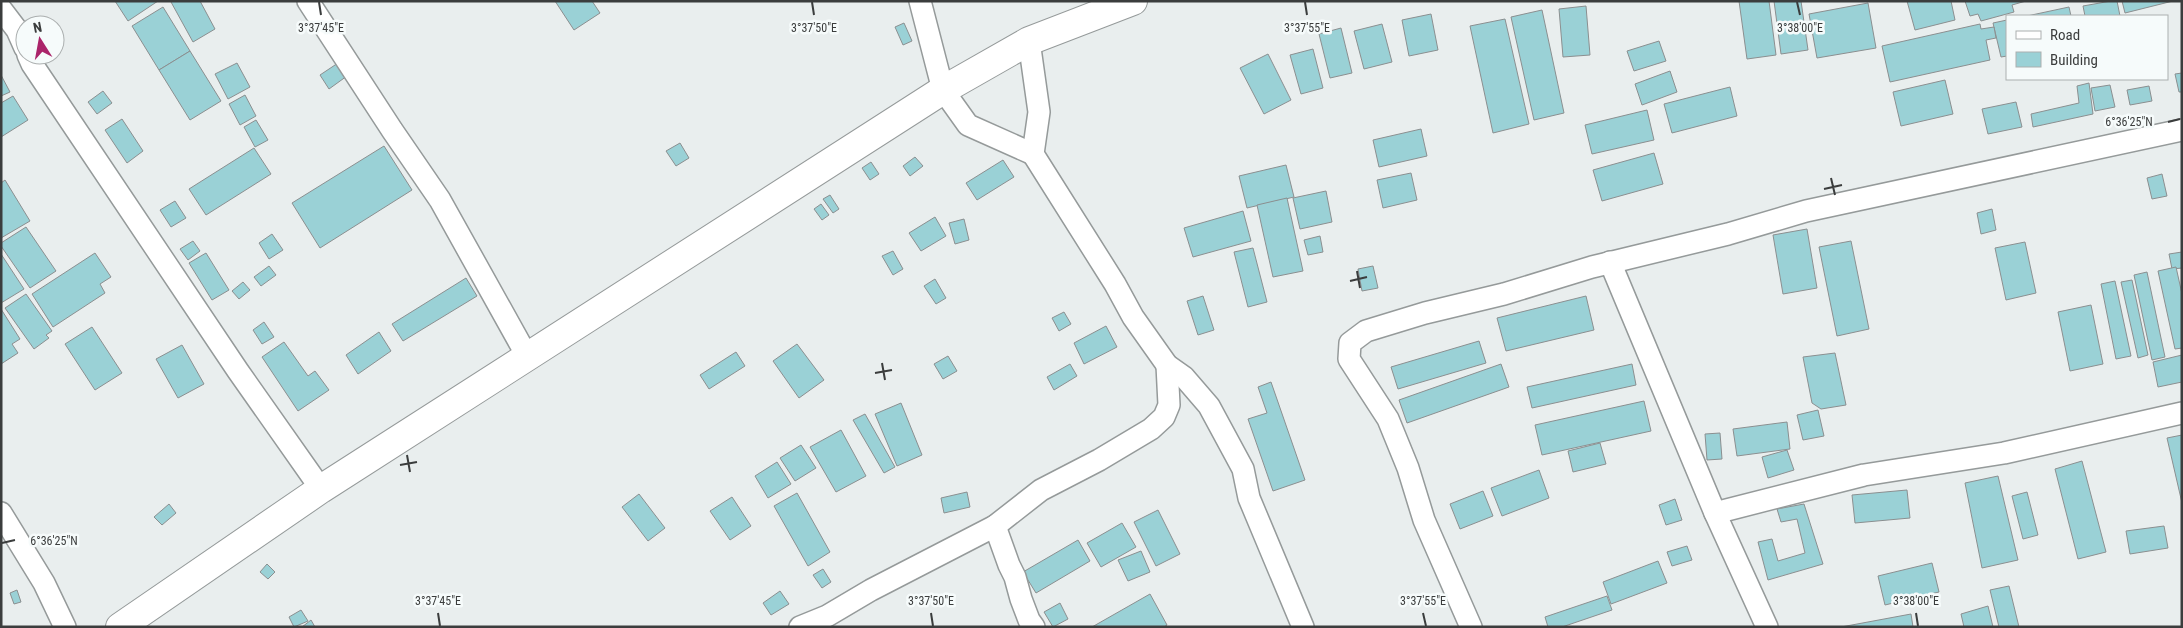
<svg xmlns="http://www.w3.org/2000/svg" width="2183" height="628" font-family="'Roboto Condensed',sans-serif">
<style>
.building{fill:#9ad1d6;stroke:#8b8f90}
.lines{fill:none;stroke-linecap:round;stroke-linejoin:round}
.minor-casing{stroke:#959a9a;stroke-width:24}
.secondary-casing{stroke:#959a9a;stroke-width:30}
.minor{stroke:#fff;stroke-width:21}
.secondary{stroke:#fff;stroke-width:28}
.ticks{fill:none;stroke:#3b3d3d;stroke-width:2}
.ticks-label{font-size:12px;text-anchor:middle;fill:#3b3d3d;stroke:#f6fbfb;stroke-width:5;stroke-linejoin:round;paint-order:stroke}
</style>
<rect width="100%" height="100%" fill="#e9eeee"/>
<g class="building">
<polygon points="115,1 158,1 128,21"/>
<polygon points="172,1 200,1 215,29 193,42 171,2"/>
<polygon points="555,1 592,1 600,13 574,30"/>
<polygon points="1739,1 1769,1 1776,55 1747,59"/>
<polygon points="1774,1 1801,1 1808,50 1781,54"/>
<polygon points="1907,1 1951,1 1955,20 1915,30"/>
<polygon points="1965,1 2026,1 2012,5 2014,12 1981,21 1978,14 1970,16"/>
<polygon points="2111,1 2117,1 2120,16 2085,16 2083,6"/>
<polygon points="2122,1 2173,1 2125,13"/>
<polygon points="1868,3 1876,48 1817,58 1809,14"/>
<polygon points="1586,6 1590,55 1563,57 1559,9"/>
<polygon points="163,7 190,51 159,70 132,26"/>
<polygon points="2069,7 2071,16 2027,16"/>
<polygon points="1542,10 1564,113 1534,120 1511,17"/>
<polygon points="1431,14 1438,50 1409,56 1402,20"/>
<polygon points="1505,19 1529,124 1493,133 1470,26"/>
<polygon points="2007,20 2007,56 2001,57 1993,23"/>
<polygon points="904,23 912,41 903,45 895,27"/>
<polygon points="1382,24 1392,62 1364,69 1354,31"/>
<polygon points="1980,24 1981,29 1994,27 1996,38 1986,40 1990,60 1890,82 1882,46"/>
<polygon points="1341,28 1352,73 1330,78 1319,34"/>
<polygon points="1659,41 1666,61 1634,71 1627,51"/>
<polygon points="1313,49 1323,88 1301,94 1290,55"/>
<polygon points="190,51 221,101 190,120 159,70"/>
<polygon points="1268,54 1291,100 1264,114 1240,68"/>
<polygon points="237,63 250,87 228,99 215,74"/>
<polygon points="338,63 347,76 329,89 320,75"/>
<polygon points="1670,71 1677,92 1642,105 1635,84"/>
<polygon points="2182,73 2182,92 2179,92 2175,74"/>
<polygon points="1,75 10,92 1,96"/>
<polygon points="1945,80 1953,114 1901,126 1893,92"/>
<polygon points="2089,83 2093,114 2033,127 2031,114 2079,103 2077,86"/>
<polygon points="2110,85 2115,107 2095,111 2091,88"/>
<polygon points="2149,86 2152,101 2130,105 2127,90"/>
<polygon points="1730,87 1737,116 1672,133 1664,104"/>
<polygon points="103,91 112,103 97,114 88,102"/>
<polygon points="245,95 256,116 240,125 229,104"/>
<polygon points="13,96 28,120 1,137 1,103"/>
<polygon points="2016,102 2022,127 1988,134 1982,109"/>
<polygon points="1647,110 1654,140 1592,154 1585,125"/>
<polygon points="122,119 143,151 127,163 105,130"/>
<polygon points="256,120 268,140 255,147 244,127"/>
<polygon points="1421,129 1427,156 1379,167 1373,140"/>
<polygon points="680,143 689,158 676,166 666,151"/>
<polygon points="384,146 412,190 320,248 292,203"/>
<polygon points="254,148 271,174 206,215 189,189"/>
<polygon points="1654,153 1663,184 1602,201 1593,170"/>
<polygon points="915,157 923,166 910,176 903,166"/>
<polygon points="1003,160 1014,177 977,200 966,183"/>
<polygon points="871,162 879,174 870,180 862,168"/>
<polygon points="1286,165 1294,197 1247,208 1239,176"/>
<polygon points="1411,173 1417,200 1383,208 1377,180"/>
<polygon points="2162,174 2167,196 2152,199 2147,178"/>
<polygon points="5,180 30,221 1,238 1,183"/>
<polygon points="1326,191 1332,222 1300,229 1293,198"/>
<polygon points="830,195 839,209 833,213 823,199"/>
<polygon points="1287,198 1303,271 1273,277 1257,205"/>
<polygon points="175,201 186,218 171,227 160,210"/>
<polygon points="821,204 829,215 822,220 814,209"/>
<polygon points="1992,209 1996,230 1981,234 1977,213"/>
<polygon points="1243,211 1251,241 1193,257 1184,228"/>
<polygon points="935,217 946,236 921,251 909,233"/>
<polygon points="964,219 969,240 955,244 949,223"/>
<polygon points="26,227 56,271 30,288 1,246 1,243"/>
<polygon points="1807,229 1817,288 1783,294 1773,235"/>
<polygon points="272,234 283,250 269,259 259,243"/>
<polygon points="1320,236 1323,252 1308,255 1304,240"/>
<polygon points="193,241 200,251 188,260 180,249"/>
<polygon points="1851,241 1869,329 1837,336 1819,247"/>
<polygon points="2025,242 2036,293 2006,300 1995,248"/>
<polygon points="1253,248 1267,302 1248,307 1234,252"/>
<polygon points="893,251 903,269 893,275 882,256"/>
<polygon points="2182,252 2182,268 2172,269 2169,254"/>
<polygon points="95,253 111,277 100,284 105,293 53,327 32,294"/>
<polygon points="206,253 229,290 212,300 189,263"/>
<polygon points="1,254 24,289 1,303"/>
<polygon points="269,266 276,275 261,286 254,277"/>
<polygon points="1373,266 1378,288 1362,291 1358,269"/>
<polygon points="2176,267 2182,294 2182,348 2175,349 2158,271"/>
<polygon points="2147,272 2165,357 2152,360 2134,275"/>
<polygon points="466,278 477,296 403,341 392,324"/>
<polygon points="935,279 946,298 936,304 924,286"/>
<polygon points="2132,280 2148,355 2138,358 2121,282"/>
<polygon points="2115,281 2131,356 2116,359 2101,284"/>
<polygon points="243,282 250,290 239,299 232,291"/>
<polygon points="26,294 52,331 46,335 49,338 34,349 5,308"/>
<polygon points="1203,296 1214,330 1198,335 1187,301"/>
<polygon points="1586,296 1594,330 1506,351 1497,318"/>
<polygon points="2091,305 2103,364 2070,371 2058,312"/>
<polygon points="1,309 20,339 12,344 18,353 1,364"/>
<polygon points="1064,312 1071,324 1059,331 1052,318"/>
<polygon points="264,322 274,337 262,344 253,330"/>
<polygon points="1106,326 1117,347 1084,364 1074,343"/>
<polygon points="92,327 122,373 95,390 65,344"/>
<polygon points="379,332 391,351 358,374 346,355"/>
<polygon points="1479,341 1486,363 1398,389 1391,367"/>
<polygon points="284,342 308,376 315,371 329,390 298,411 262,357"/>
<polygon points="797,344 824,380 799,398 773,361"/>
<polygon points="182,345 204,384 178,398 156,359"/>
<polygon points="736,352 745,366 709,389 700,375"/>
<polygon points="1835,353 1846,405 1821,409 1812,403 1803,357"/>
<polygon points="2182,355 2182,382 2158,387 2153,362"/>
<polygon points="948,356 957,371 943,379 934,364"/>
<polygon points="1070,364 1077,376 1054,390 1047,377"/>
<polygon points="1501,364 1509,387 1407,423 1399,400"/>
<polygon points="1632,364 1636,385 1532,408 1527,387"/>
<polygon points="1271,382 1305,480 1273,491 1248,419 1267,413 1258,387"/>
<polygon points="1644,401 1651,431 1542,455 1535,425"/>
<polygon points="901,403 922,455 897,466 875,414"/>
<polygon points="1818,410 1824,436 1803,440 1797,415"/>
<polygon points="865,414 895,467 884,473 853,420"/>
<polygon points="1787,422 1790,449 1737,456 1733,429"/>
<polygon points="841,430 866,476 836,492 810,447"/>
<polygon points="1720,433 1722,459 1707,460 1705,434"/>
<polygon points="2182,435 2182,503 2167,438"/>
<polygon points="1600,443 1606,464 1573,472 1568,451"/>
<polygon points="801,445 816,468 795,481 780,458"/>
<polygon points="1787,450 1794,470 1768,478 1762,457"/>
<polygon points="2082,461 2106,552 2078,559 2055,469"/>
<polygon points="777,462 791,484 768,498 755,476"/>
<polygon points="1539,470 1549,498 1502,516 1491,488"/>
<polygon points="1998,476 2018,560 1982,568 1965,483"/>
<polygon points="1907,490 1910,518 1855,523 1852,495"/>
<polygon points="1483,491 1493,516 1460,529 1450,504"/>
<polygon points="967,492 970,507 944,513 941,498"/>
<polygon points="2027,492 2038,535 2023,539 2012,496"/>
<polygon points="797,493 830,552 808,566 774,506"/>
<polygon points="639,494 665,528 648,541 622,507"/>
<polygon points="732,497 751,526 730,540 710,511"/>
<polygon points="1675,499 1682,520 1666,525 1659,505"/>
<polygon points="169,504 176,513 162,525 154,517"/>
<polygon points="1804,504 1823,564 1768,580 1758,542 1772,539 1778,561 1805,553 1797,519 1781,522 1777,509"/>
<polygon points="1158,510 1180,554 1156,566 1134,522"/>
<polygon points="1122,523 1136,547 1101,567 1087,543"/>
<polygon points="2164,526 2168,548 2130,554 2126,531"/>
<polygon points="1078,540 1090,561 1036,593 1023,572"/>
<polygon points="1687,546 1692,560 1672,566 1667,552"/>
<polygon points="1141,551 1150,572 1128,581 1118,560"/>
<polygon points="1658,561 1667,583 1611,604 1603,582"/>
<polygon points="1932,563 1939,592 1885,605 1878,576"/>
<polygon points="267,564 275,572 268,579 260,572"/>
<polygon points="823,569 831,582 822,588 813,575"/>
<polygon points="2009,586 2019,627 1999,627 1990,590"/>
<polygon points="17,590 21,602 14,604 10,593"/>
<polygon points="780,591 789,604 771,615 763,603"/>
<polygon points="1150,594 1167,625 1164,627 1092,627"/>
<polygon points="1607,596 1612,610 1562,627 1548,627 1545,617"/>
<polygon points="1060,603 1068,619 1053,627 1044,612"/>
<polygon points="1988,606 1993,627 1964,627 1961,614"/>
<polygon points="301,610 308,621 294,627 289,617"/>
<polygon points="1911,614 1913,627 1841,627"/>
<polygon points="311,620 315,627 302,627"/>
</g>
<g class="lines">
<defs>
<g id="minor">
<polyline points="308,1 392,130 440,200 527,356"/>
<polyline points="920,1 943,90 968,125 1033,154"/>
<polyline points="1,9 17,30 25,48"/>
<polyline points="1029,41 1039,112 1033,154 1115,284 1133,317 1167,365 1184,377 1209,406 1243,469 1249,498 1303,627"/>
<polyline points="28,55 32,64 238,371 321,489"/>
<polyline points="1610,262 1715,513 1767,627"/>
<polyline points="1,513 44,583 65,627"/>
<polyline points="1715,513 1864,475 2004,453 2182,413"/>
<polyline points="995,526 1009,565 1015,577 1021,599 1029,620 1034,627"/>
<polyline points="800,627 827,616 871,590 995,526 1041,490 1099,460 1151,429 1164,417 1169,405 1167,365"/>
<polyline points="1471,627 1424,520 1408,468 1388,419 1349,359 1350,343 1366,331 1425,313 1504,294 1592,267 1728,234 1806,211 2182,130"/>
</g>
<polyline id="secondary" points="120,627 321,489 943,90 1029,41 1133,1"/>
</defs>
<use href="#minor" class="minor-casing"/>
<use href="#secondary" class="secondary-casing"/>
<use href="#minor" class="minor"/>
<use href="#secondary" class="secondary"/>
</g>
<path class="ticks" d="M319,2l2,13M812,2l2,13M1305,2l2,13M1797,2l3,13M2168,122l12,-3M1831,178l4,17M1824,189l18,-4M1357,271l3,17M1350,281l17,-4M882,363l3,17M875,373l17,-3M407,455l3,17M400,465l17,-3M2,543l13,-3M438,613l2,13M931,613l2,13M1423,613l3,13M1916,613l2,13"/>
<g class="ticks-label">
<text x="321" y="32">3°37'45"E</text>
<text x="814" y="32">3°37'50"E</text>
<text x="1307" y="32">3°37'55"E</text>
<text x="1800" y="32">3°38'00"E</text>
<text x="2129" y="126">6°36'25"N</text>
<text x="54" y="545">6°36'25"N</text>
<text x="438" y="605">3°37'45"E</text>
<text x="931" y="605">3°37'50"E</text>
<text x="1423" y="605">3°37'55"E</text>
<text x="1916" y="605">3°38'00"E</text>
</g>
<rect width="2183" height="628" fill="none" stroke="#3b3d3d" stroke-width="5"/>
<rect x="2006" y="15" width="162" height="65" fill="#f6fbfb" stroke="#abafaf"/>
<rect x="2016" y="31" width="25" height="8" fill="#ffffff" stroke="#abafaf"/>
<text x="2050" y="40" font-size="15" fill="#3b3d3d">Road</text>
<rect x="2016" y="52" width="25" height="15" fill="#9ad1d6" stroke="#abafaf"/>
<text x="2050" y="65" font-size="15" fill="#3b3d3d">Building</text>
<g transform="translate(40 40) rotate(349)"><circle r="24" fill="#f6fbfb" stroke="#abafaf"/>
<path d="M0-4L9 19L0 12L-9 19Z" fill="#ab246a"/>
<text y="-8" font-size="14" font-weight="bold" text-anchor="middle" fill="#3b3d3d">N</text>
</g>
</svg>
